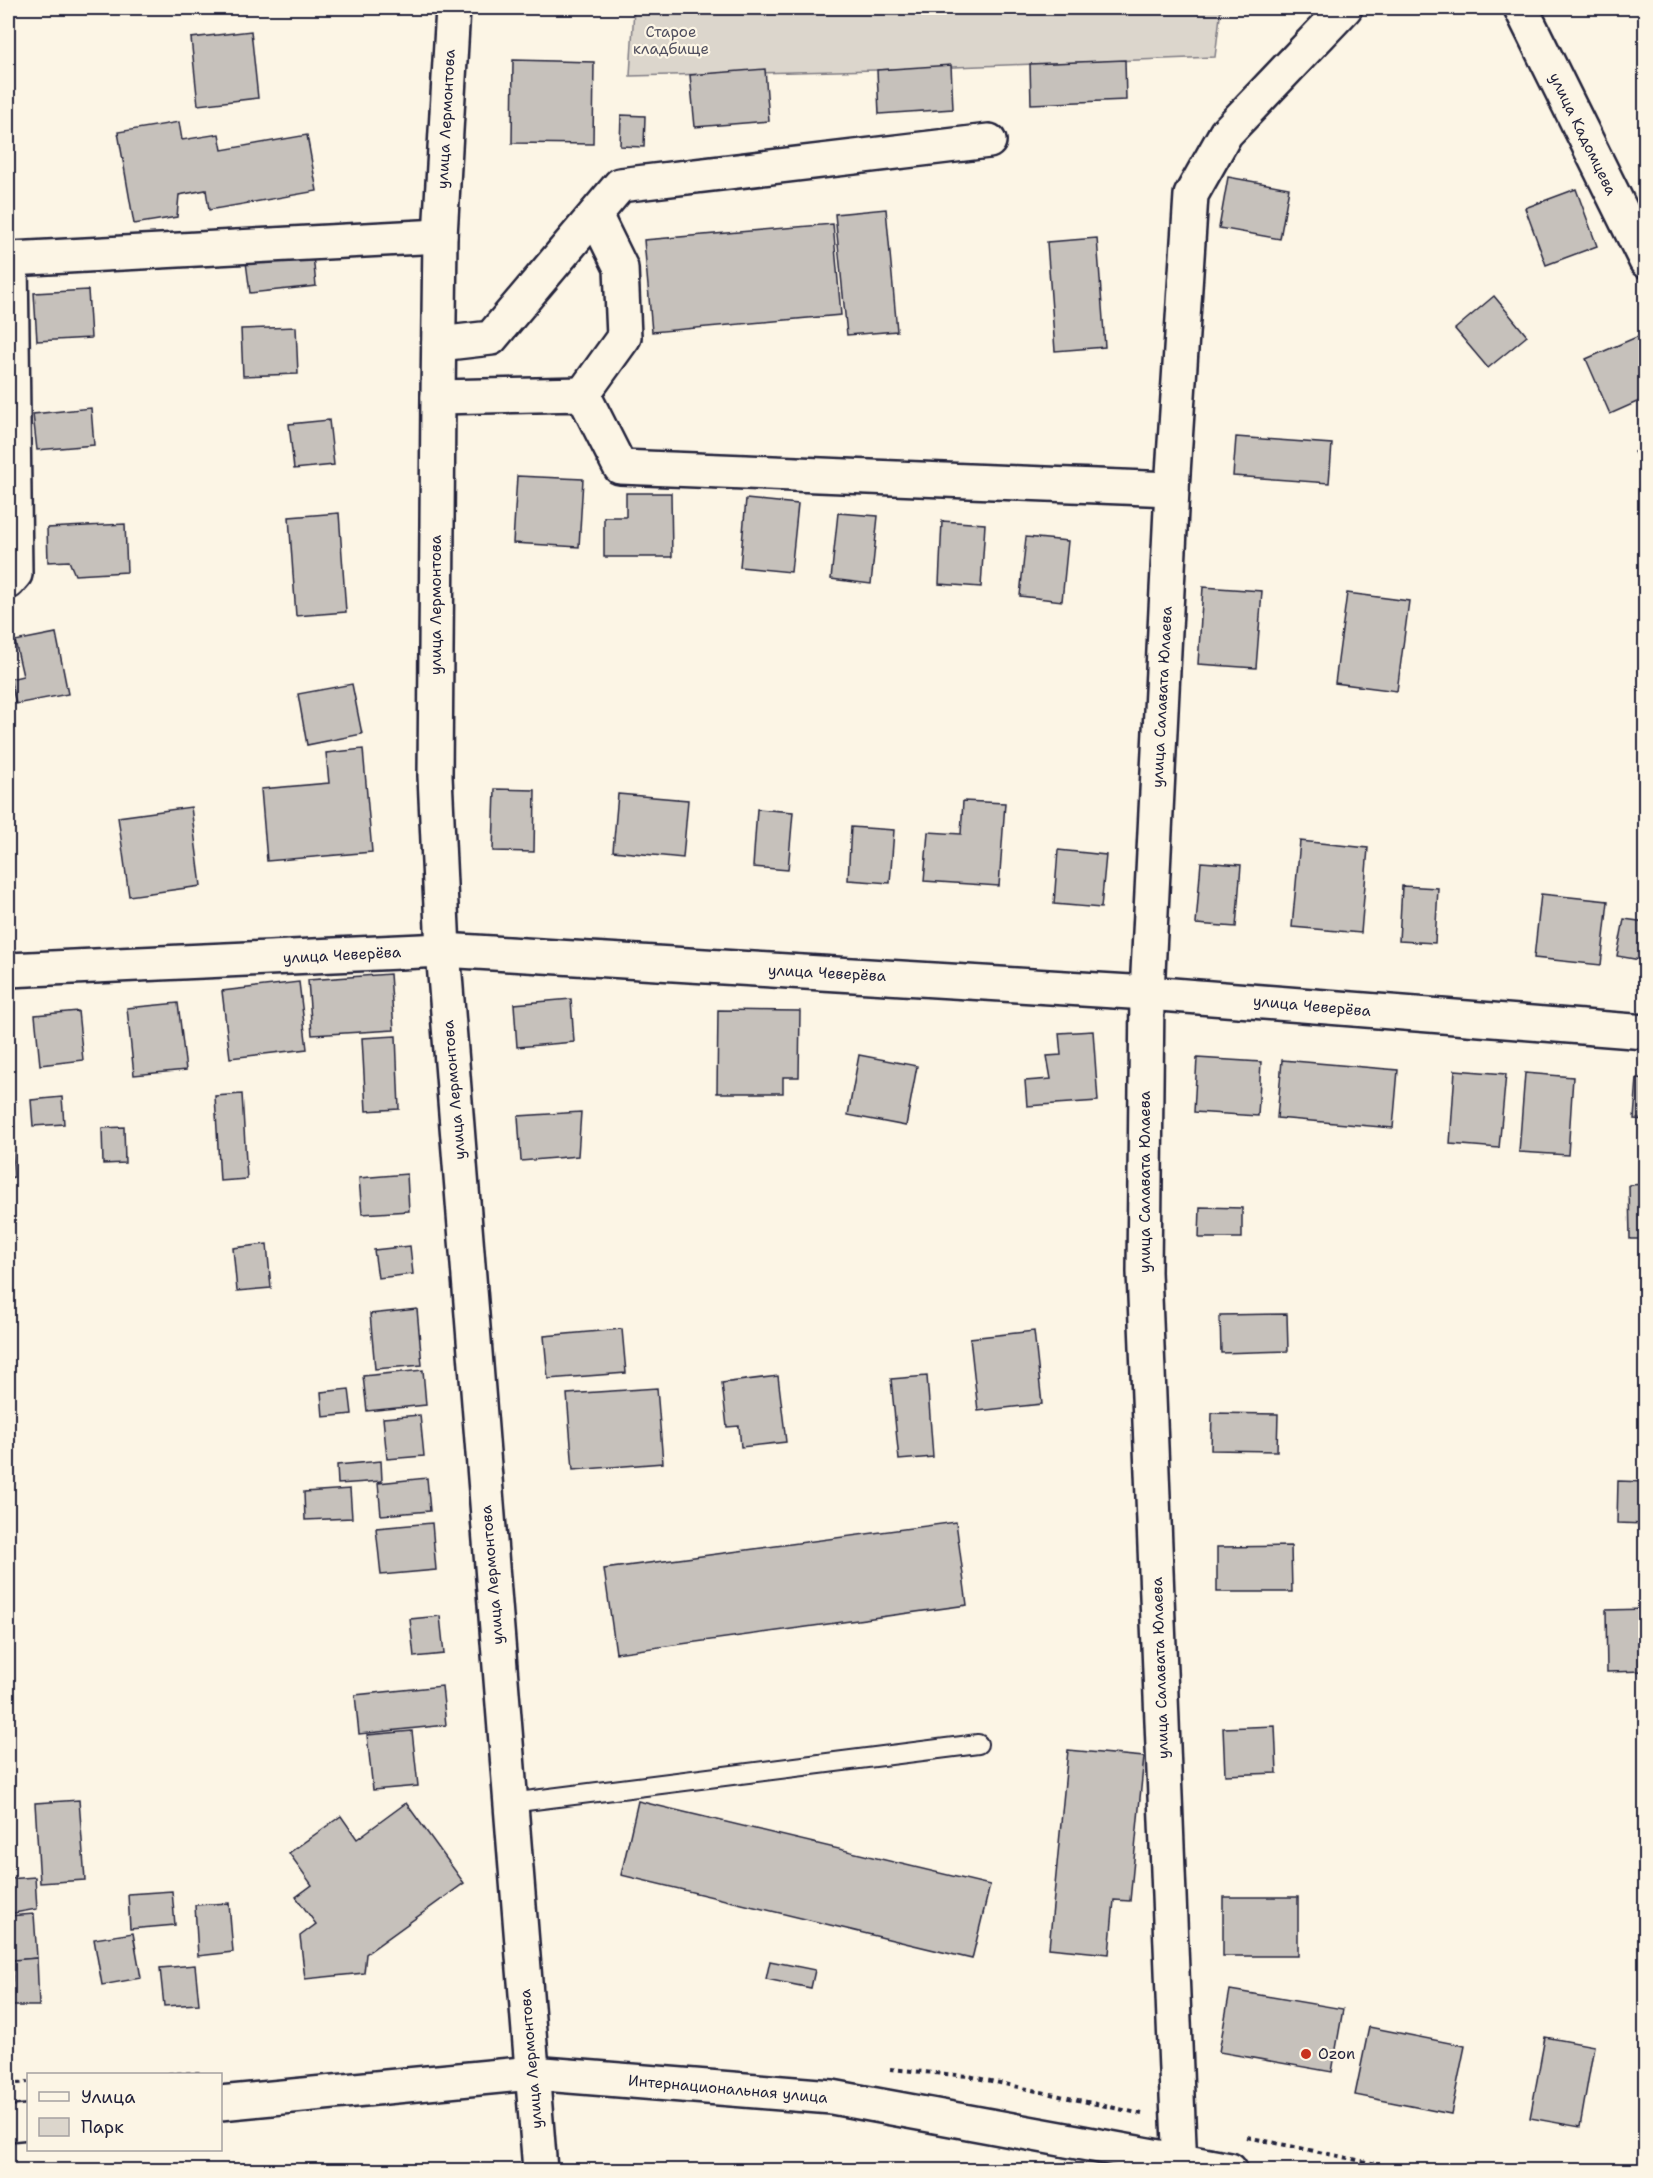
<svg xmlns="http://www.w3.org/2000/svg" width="1653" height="2178" font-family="'Shantell Sans',sans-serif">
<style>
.green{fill:#dcd6cc;stroke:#7f7c84;stroke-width:1.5}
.building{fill:#c6c1bb;stroke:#22223b;stroke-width:1.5}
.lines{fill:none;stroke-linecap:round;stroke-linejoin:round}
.service-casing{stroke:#22223b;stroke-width:22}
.minor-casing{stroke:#22223b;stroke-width:38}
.tertiary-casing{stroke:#22223b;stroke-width:38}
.secondary-casing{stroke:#22223b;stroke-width:38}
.path{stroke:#22223b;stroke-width:4;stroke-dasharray:4.5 4.5;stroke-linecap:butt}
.service{stroke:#fcf5e5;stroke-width:18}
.minor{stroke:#fcf5e5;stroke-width:33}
.tertiary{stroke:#fcf5e5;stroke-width:33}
.secondary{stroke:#fcf5e5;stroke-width:33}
.poi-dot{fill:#c8321e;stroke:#fcf5e5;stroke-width:2}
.labels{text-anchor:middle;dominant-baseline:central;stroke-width:4.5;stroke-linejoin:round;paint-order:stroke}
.park-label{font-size:15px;fill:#504f5f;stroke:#fcf5e5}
.street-label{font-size:15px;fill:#22223b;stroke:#fcf5e5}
.poi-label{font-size:15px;fill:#22223b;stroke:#fcf5e5;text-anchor:start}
</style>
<rect width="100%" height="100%" fill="#fcf5e5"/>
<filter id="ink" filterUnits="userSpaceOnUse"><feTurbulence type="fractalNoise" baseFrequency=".0167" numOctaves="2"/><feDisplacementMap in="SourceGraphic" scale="12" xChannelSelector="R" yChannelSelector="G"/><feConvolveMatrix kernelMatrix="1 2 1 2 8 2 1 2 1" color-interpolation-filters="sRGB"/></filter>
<g filter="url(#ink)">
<polygon class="green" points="634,8 1221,8 1215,57 877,70 630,76"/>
<g class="building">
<polygon points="251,31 258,98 198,105 191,38"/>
<polygon points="513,60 594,62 593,144 512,143"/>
<polygon points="1125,60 1126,100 1031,104 1030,64"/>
<polygon points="951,65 953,109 879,114 877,70"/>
<polygon points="765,69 769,121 695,127 690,75"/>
<polygon points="621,115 645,116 644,147 620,146"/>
<polygon points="179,122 182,140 219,134 222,150 307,135 317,191 209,210 206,190 179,195 177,217 134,224 118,132"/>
<polygon points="1228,177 1289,188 1280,239 1219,228"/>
<polygon points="1576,189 1597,246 1546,265 1525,208"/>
<polygon points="886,209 897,331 847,335 835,214"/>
<polygon points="833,224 841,315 652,332 644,240"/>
<polygon points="1097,238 1105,347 1055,351 1047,242"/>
<polygon points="313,255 316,286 250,293 246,262"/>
<polygon points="88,290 91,338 37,341 34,293"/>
<polygon points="1494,296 1527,336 1488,368 1455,329"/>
<polygon points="296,327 298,374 243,376 241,329"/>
<polygon points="1639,336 1646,352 1646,398 1610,414 1586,359"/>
<polygon points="91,408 94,445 37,450 33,414"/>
<polygon points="329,420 334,465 294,469 289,424"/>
<polygon points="1236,437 1332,444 1329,483 1233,476"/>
<polygon points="1646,445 1646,470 1634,452"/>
<polygon points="517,476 583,479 579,547 513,543"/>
<polygon points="626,493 671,493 672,557 604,557 604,517 626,517"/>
<polygon points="746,499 798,504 791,572 740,567"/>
<polygon points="339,513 346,612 296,616 289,517"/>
<polygon points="838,513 878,516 871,584 831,579"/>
<polygon points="942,521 985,524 981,587 939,584"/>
<polygon points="125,524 127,572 75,575 69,561 48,562 47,528"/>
<polygon points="1026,537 1068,541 1062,601 1020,596"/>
<polygon points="1203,587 1262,591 1256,668 1198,664"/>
<polygon points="1347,593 1409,601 1397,691 1335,683"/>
<polygon points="56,633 68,694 16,704 10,679 23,676 15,641"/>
<polygon points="352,684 362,734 307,745 298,694"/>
<polygon points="363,749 372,852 267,861 261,789 329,783 326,753"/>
<polygon points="495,789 535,790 534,852 493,851"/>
<polygon points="618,794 688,800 683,858 613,851"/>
<polygon points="963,801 1005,803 999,886 924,881 928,832 961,834"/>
<polygon points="191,807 201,886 129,896 118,817"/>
<polygon points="757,809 793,812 788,870 753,867"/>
<polygon points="851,827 894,830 890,883 848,880"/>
<polygon points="1300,841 1368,848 1361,933 1292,927"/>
<polygon points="1058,850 1106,855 1101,908 1054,904"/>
<polygon points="1201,862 1241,865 1236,927 1196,924"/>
<polygon points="1402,886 1438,888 1435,943 1399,941"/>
<polygon points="1541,894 1608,901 1601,965 1534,958"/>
<polygon points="1624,919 1646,922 1646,961 1617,956"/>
<polygon points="390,974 394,1030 312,1035 308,980"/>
<polygon points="299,982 307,1049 230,1058 222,991"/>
<polygon points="571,999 574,1042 517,1047 514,1004"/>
<polygon points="178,1003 186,1070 134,1075 127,1008"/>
<polygon points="718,1010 800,1011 799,1077 783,1077 783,1093 717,1093"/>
<polygon points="78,1011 83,1060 40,1065 35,1015"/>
<polygon points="1093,1031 1098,1101 1027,1106 1025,1081 1051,1079 1047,1056 1061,1055 1059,1033"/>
<polygon points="396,1036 399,1109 366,1111 362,1038"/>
<polygon points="859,1055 917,1066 906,1126 848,1115"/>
<polygon points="1197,1058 1261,1062 1258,1116 1194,1112"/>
<polygon points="1282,1060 1398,1070 1393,1128 1277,1118"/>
<polygon points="1455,1070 1506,1074 1499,1148 1450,1144"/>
<polygon points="1525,1073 1573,1077 1568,1155 1519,1152"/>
<polygon points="1637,1078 1646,1079 1646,1120 1634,1119"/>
<polygon points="242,1094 247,1179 220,1181 215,1096"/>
<polygon points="62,1097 64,1124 33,1126 31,1100"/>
<polygon points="581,1112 578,1156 521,1161 518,1116"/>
<polygon points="8,1125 11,1125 14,1177 8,1178"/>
<polygon points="124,1127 125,1163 103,1164 102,1128"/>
<polygon points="407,1174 409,1211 362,1214 359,1178"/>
<polygon points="1646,1184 1646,1239 1630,1239 1629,1185"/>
<polygon points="1200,1207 1242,1208 1242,1238 1199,1238"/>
<polygon points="267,1244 271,1288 237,1291 233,1248"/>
<polygon points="410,1246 413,1274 378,1278 374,1250"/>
<polygon points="417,1309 422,1365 375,1369 370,1314"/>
<polygon points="1287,1314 1288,1351 1221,1353 1220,1315"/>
<polygon points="622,1329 626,1373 548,1379 544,1336"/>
<polygon points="1034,1331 1042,1404 978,1411 970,1338"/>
<polygon points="423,1370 426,1405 367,1411 363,1376"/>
<polygon points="778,1376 786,1442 741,1447 739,1426 727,1427 722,1383"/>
<polygon points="927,1376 933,1457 899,1460 891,1379"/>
<polygon points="657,1388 663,1463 573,1470 567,1394"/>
<polygon points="349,1389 352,1414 323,1417 321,1392"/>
<polygon points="1212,1413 1278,1414 1277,1451 1211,1450"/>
<polygon points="420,1415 424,1456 387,1459 383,1418"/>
<polygon points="381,1461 382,1481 338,1484 337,1465"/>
<polygon points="427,1478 430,1511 381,1515 378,1483"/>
<polygon points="1618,1481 1646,1482 1646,1524 1617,1523"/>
<polygon points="350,1489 352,1518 305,1520 304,1492"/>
<polygon points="956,1522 967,1605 616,1653 604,1569"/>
<polygon points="432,1523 436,1570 381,1575 376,1528"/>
<polygon points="1291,1546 1292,1592 1217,1592 1217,1547"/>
<polygon points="1646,1609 1646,1671 1607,1672 1606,1610"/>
<polygon points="440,1616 444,1654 414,1657 410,1619"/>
<polygon points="442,1686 446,1725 359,1734 355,1695"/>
<polygon points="1275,1726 1277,1773 1225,1775 1223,1728"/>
<polygon points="412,1731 418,1786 373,1790 367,1735"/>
<polygon points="1068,1750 1144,1757 1130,1901 1114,1900 1109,1954 1049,1948"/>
<polygon points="79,1800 85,1880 40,1883 35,1803"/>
<polygon points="638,1801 990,1885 972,1959 621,1875"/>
<polygon points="406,1803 464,1883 366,1954 364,1973 305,1979 300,1936 316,1924 296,1897 312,1885 289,1853 341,1816 357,1839"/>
<polygon points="35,1877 37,1909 8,1914 8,1879"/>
<polygon points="172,1891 175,1925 130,1929 128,1894"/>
<rect x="1223" y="1897" width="75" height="59"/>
<polygon points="229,1903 233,1952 198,1956 195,1905"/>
<polygon points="34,1914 37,1958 8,1961 8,1916"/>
<polygon points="133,1933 141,1978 102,1985 94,1939"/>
<polygon points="37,1958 39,2006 12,2006 13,1960"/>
<polygon points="770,1961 815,1970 811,1988 766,1979"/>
<polygon points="195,1965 199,2004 164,2006 160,1968"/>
<polygon points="1230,1990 1343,2009 1332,2072 1219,2052"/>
<polygon points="1369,2027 1465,2046 1451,2114 1355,2095"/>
<polygon points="1545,2037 1594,2046 1580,2127 1530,2118"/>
</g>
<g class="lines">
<defs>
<polyline id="service" points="510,1803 978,1744"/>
<g id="minor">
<polyline points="1521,8 1646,261"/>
<polyline points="439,344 491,338 620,185 989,141"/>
<polyline points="583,394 624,337 621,268 595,215"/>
<polyline points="438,397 583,394 620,467 1172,489"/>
<polyline points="8,582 15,574 11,259 440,236"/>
<polyline points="1180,2170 1144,1272 1147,993 1172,489 1191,195 1226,133 1345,8"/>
</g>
<g id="tertiary">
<polyline points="453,8 440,236 438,397 435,776 443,950 540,2170"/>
<polyline points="8,970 443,950 1147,993 1646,1032"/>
</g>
<g id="secondary">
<polyline points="220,2103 532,2073 832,2097 1230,2170"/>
<polyline points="8,2124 28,2122"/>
</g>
</defs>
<use href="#service" class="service-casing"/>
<use href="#minor" class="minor-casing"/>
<use href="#tertiary" class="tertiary-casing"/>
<use href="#secondary" class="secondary-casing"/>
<g class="path">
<polyline points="890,2069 968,2076 1142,2114"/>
<polyline points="168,2074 200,2073"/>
<polyline points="8,2084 28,2082"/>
<polyline points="1247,2137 1405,2170"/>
</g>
<use href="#service" class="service"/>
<use href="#minor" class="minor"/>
<use href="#tertiary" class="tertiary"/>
<use href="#secondary" class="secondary"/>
</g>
</g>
<circle class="poi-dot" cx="1306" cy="2054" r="6"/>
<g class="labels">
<g class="park-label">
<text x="671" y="32">Старое<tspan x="671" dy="17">кладбище</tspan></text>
</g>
<g class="street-label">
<text transform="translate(446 119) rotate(-87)">улица Лермонтова</text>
<text transform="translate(1583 134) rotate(64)">улица Кадомцева</text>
<text transform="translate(436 605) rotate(-90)">улица Лермонтова</text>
<text transform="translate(1162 697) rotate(-87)">улица Салавата Юлаева</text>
<text transform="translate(342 955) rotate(-3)">улица Чеверёва</text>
<text transform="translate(827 973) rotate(3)">улица Чеверёва</text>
<text transform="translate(1312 1006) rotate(5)">улица Чеверёва</text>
<text transform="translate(454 1090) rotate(-95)">улица Лермонтова</text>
<text transform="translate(1145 1182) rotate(-90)">улица Салавата Юлаева</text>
<text transform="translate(492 1575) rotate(-95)">улица Лермонтова</text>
<text transform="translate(1160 1668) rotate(-92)">улица Салавата Юлаева</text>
<text transform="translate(531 2059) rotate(-95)">улица Лермонтова</text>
<text transform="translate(728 2089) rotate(5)">Интернациональная улица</text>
</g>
<g class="poi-label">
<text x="1318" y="2054">Ozon</text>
</g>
</g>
<rect width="1653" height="2178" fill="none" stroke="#fcf5e5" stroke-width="30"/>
<rect x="15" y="15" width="1623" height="2148" fill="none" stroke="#22223b" stroke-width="2" filter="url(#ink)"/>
<rect x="27" y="2073" width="195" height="78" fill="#fcf5e5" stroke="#a5a1a1" stroke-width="1.5"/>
<rect x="39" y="2092" width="30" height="9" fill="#fcf5e5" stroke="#a5a1a1" stroke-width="1.5"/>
<text x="81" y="2103" font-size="18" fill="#22223b">Улица</text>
<rect x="39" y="2118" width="30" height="18" fill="#dcd6cc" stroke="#a5a1a1" stroke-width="1.5"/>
<text x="81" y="2133" font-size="18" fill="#22223b">Парк</text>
</svg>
